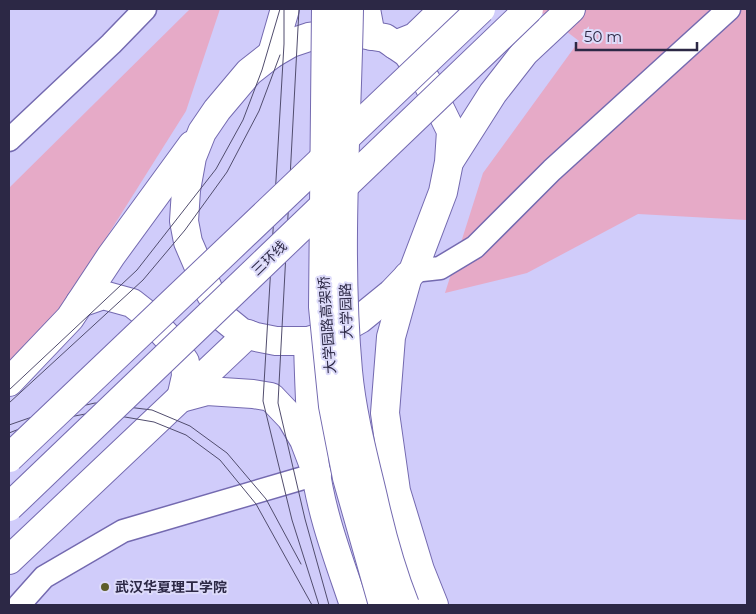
<svg xmlns="http://www.w3.org/2000/svg" width="756" height="614" font-family="Montserrat,'Noto Sans SC',sans-serif">
<style>
.green{fill:#e6aac7}
.lines{fill:none;stroke-linecap:round;stroke-linejoin:round}
.minor-casing{stroke:#746ab0;stroke-width:25}
.major-casing{stroke:#746ab0;stroke-width:30}
.highway-casing{stroke:#746ab0;stroke-width:30}
.minor{stroke:#fff;stroke-width:22}
.major{stroke:#fff;stroke-width:28}
.highway{stroke:#fff;stroke-width:28}
.tram{stroke:#514d6e;stroke-width:1}
.major-bridge-casing{stroke:#746ab0;stroke-width:30;stroke-linecap:butt}
.highway-bridge-casing{stroke:#746ab0;stroke-width:30;stroke-linecap:butt}
.major-bridge{stroke:#fff;stroke-width:28}
.highway-bridge{stroke:#fff;stroke-width:28}
.poi-dot{fill:#5d5d2a;stroke:#dddbfa;stroke-width:2}
.labels{text-anchor:middle;dominant-baseline:central;stroke-width:4;stroke-linejoin:round;paint-order:stroke}
.street-label{font-size:14px;fill:#2c2845;stroke:#dddbfa}
.poi-label{font-size:14px;font-weight:bold;fill:#2c2845;stroke:#dddbfa;text-anchor:start}
</style>
<rect width="100%" height="100%" fill="#d0ccfa"/>
<g class="green">
<polygon points="190,9 220,9 186,111 9,392 9,188"/>
<polygon points="537,9 747,9 747,220 638,214 527,273 445,293 483,173 579,41"/>
</g>
<g class="lines">
<defs>
<g id="minor">
<polyline points="9,140 111,44 145,9"/>
<polyline points="413,271 440,268 475,247 552,170 729,9"/>
<polyline points="19,605 44,577 123,531 317,474"/>
</g>
<g id="major">
<polyline points="366,9 371,36"/>
<polyline points="272,54 285,9"/>
<polyline points="408,276 391,337 385,413 396,491 420,570 434,605"/>
<path d="M308,341c1,41 2,84 7,125 6,48 24,94 39,139"/>
</g>
<g id="highway">
<polygon points="340,33 361,34 385,38 407,53 426,80 451,131 449,162 443,192 413,271 392,293 360,319 337,332 308,341 276,341 256,337 241,332 225,319 210,293 188,242 184,221 186,190 192,157 202,132 217,110 249,72 272,54 291,43 309,37"/>
<polyline points="395,45 415,37 444,9"/>
<polyline points="451,159 493,93 525,52 571,9"/>
<polyline points="80,303 103,295 132,303 146,314 170,340 185,362 186,376 181,398 207,391 253,394 271,397 291,418 304,440 317,474"/>
<polyline points="9,382 70,318 111,256 192,145"/>
<polyline points="9,560 248,334"/>
</g>
</defs>
<use href="#minor" class="minor-casing"/>
<use href="#major" class="major-casing"/>
<use href="#highway" class="highway-casing"/>
<use href="#minor" class="minor"/>
<use href="#major" class="major"/>
<use href="#highway" class="highway"/>
<g class="tram">
<polyline points="284,9 284,44 263,401 292,520 319,605"/>
<polyline points="299,9 278,403 305,519 329,605"/>
<polyline points="9,390 137,270 216,169 243,120 262,70 280,9"/>
<polyline points="9,403 143,280 185,230 227,172 259,111 280,55"/>
<polyline points="9,425 32,417 95,403 152,410 190,426 227,453 266,499 301,564"/>
<polyline points="9,433 32,424 96,412 154,422 186,435 220,460 256,504 312,605"/>
</g>
<defs>
<g id="major-bridge">
<polyline points="326,9 323,307 333,406 347,478 383,605"/>
<path d="M349,9c-2,120 -12,242 -1,362 4,43 15,84 25,126 8,36 18,73 32,108"/>
</g>
<g id="highway-bridge">
<polyline points="9,458 481,9"/>
<polyline points="9,507 529,9"/>
</g>
</defs>
<use href="#major-bridge" class="major-bridge-casing"/>
<use href="#highway-bridge" class="highway-bridge-casing"/>
<use href="#major-bridge" class="major-bridge"/>
<use href="#highway-bridge" class="highway-bridge"/>
</g>
<circle class="poi-dot" cx="105" cy="587" r="5"/>
<g class="labels">
<g class="street-label">
<text transform="translate(269 258) rotate(-44)">三环线</text>
<text transform="translate(346 311) rotate(-92)">大学园路</text>
<text transform="translate(327 325) rotate(-94)">大学园路高架桥</text>
</g>
<g class="poi-label">
<text x="115" y="587">武汉华夏理工学院</text>
</g>
</g>
<rect width="756" height="614" fill="none" stroke="#2c2845" stroke-width="20"/>
<path d="M576 42v8h121v-8" fill="none" stroke="#2c2845" stroke-width="2.5"/>
<text x="584" y="42" font-size="15" fill="#2c2845" stroke="#dddbfa" stroke-width="4" paint-order="stroke">50 m</text>
</svg>
